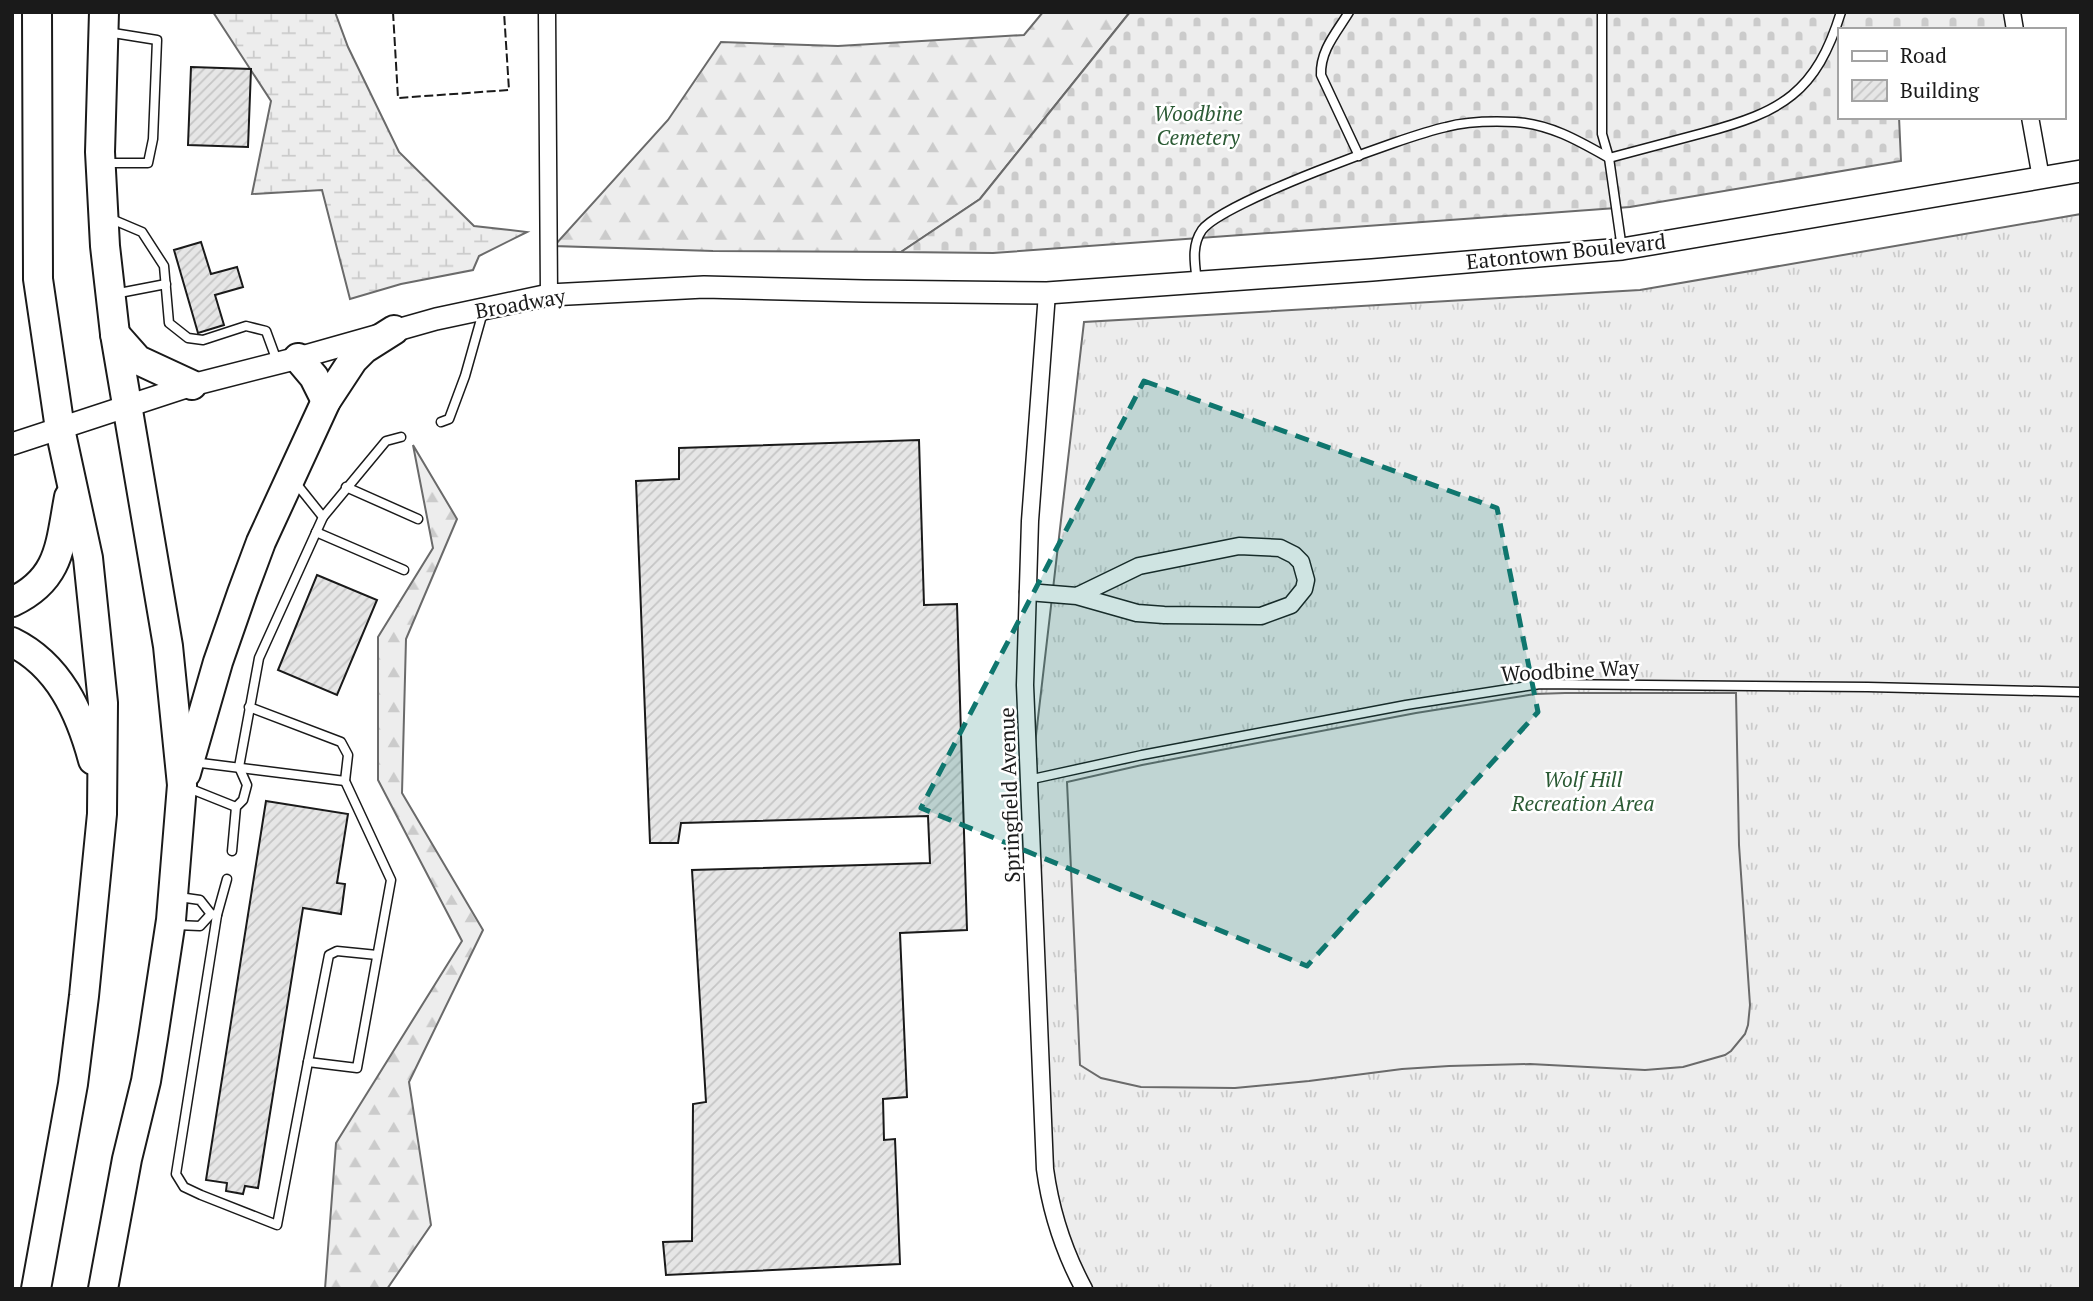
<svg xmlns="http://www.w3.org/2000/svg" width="2093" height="1301" font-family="'PT Serif',serif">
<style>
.grass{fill:url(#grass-tufts);stroke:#6a6a6a;stroke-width:2}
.forest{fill:url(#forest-firs);stroke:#6a6a6a;stroke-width:2}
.wetland{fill:url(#wetland-marsh);stroke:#6a6a6a;stroke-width:2}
.cemetery{fill:url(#cemetery-stones);stroke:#6a6a6a;stroke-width:2}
.built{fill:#ededed;stroke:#6a6a6a;stroke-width:2}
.building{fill:url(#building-hatch);stroke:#1a1a1a;stroke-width:2}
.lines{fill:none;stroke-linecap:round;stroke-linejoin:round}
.service-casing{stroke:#1a1a1a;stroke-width:11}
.minor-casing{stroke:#1a1a1a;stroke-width:19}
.tertiary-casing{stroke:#1a1a1a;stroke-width:24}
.trunk-casing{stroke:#1a1a1a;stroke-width:32}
.service{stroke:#fff;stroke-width:8}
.minor{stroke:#fff;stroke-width:16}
.tertiary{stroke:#fff;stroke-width:21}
.trunk{stroke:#fff;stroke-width:28}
.fence{stroke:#1a1a1a;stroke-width:2;stroke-dasharray:9 3.5;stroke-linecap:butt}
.marked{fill:#0f766e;fill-opacity:0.2;stroke:#0f766e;stroke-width:5;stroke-dasharray:14 9;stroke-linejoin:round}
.labels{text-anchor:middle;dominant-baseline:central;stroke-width:5;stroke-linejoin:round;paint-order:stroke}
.park-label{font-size:21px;font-style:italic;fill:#2b5a34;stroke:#fff}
.street-label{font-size:21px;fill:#1a1a1a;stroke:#fff}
</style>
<defs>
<pattern id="grass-tufts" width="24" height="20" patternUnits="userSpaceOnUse" patternTransform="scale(1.75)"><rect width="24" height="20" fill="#ededed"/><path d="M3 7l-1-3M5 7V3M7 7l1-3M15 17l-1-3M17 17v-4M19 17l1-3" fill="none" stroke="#cbcbcb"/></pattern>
<pattern id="forest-firs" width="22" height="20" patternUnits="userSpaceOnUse" patternTransform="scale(1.75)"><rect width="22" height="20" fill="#ededed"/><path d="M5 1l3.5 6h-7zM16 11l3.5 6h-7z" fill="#cbcbcb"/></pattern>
<pattern id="wetland-marsh" width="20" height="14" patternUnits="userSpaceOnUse" patternTransform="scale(1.75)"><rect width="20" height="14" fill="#ededed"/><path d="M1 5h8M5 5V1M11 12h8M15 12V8" fill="none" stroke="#cbcbcb"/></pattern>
<pattern id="cemetery-stones" width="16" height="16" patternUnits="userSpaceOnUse" patternTransform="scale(1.75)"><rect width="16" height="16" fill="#ededed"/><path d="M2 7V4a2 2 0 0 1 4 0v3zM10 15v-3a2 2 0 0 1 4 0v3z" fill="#cbcbcb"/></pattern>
<pattern id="building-hatch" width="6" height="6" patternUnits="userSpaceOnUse" patternTransform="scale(1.75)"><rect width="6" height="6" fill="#e6e6e6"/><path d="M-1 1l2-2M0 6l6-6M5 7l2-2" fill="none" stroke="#c5c5c5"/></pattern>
</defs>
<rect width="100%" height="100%" fill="#fff"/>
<polygon class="grass" points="2081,214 2081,1289 1085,1289 1052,1195 1030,787 1084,322 1640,290"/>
<g class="forest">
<polygon points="1043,12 1130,12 980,199 901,252 713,251 554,246 668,120 721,42 838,46 1024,35"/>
<polygon points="413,445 457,519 406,639 402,793 483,930 409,1082 431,1225 387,1289 325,1289 336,1143 462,941 378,780 378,637 433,548"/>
</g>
<polygon class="wetland" points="213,12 335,12 348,47 399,152 474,226 527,232 479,256 473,270 401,284 350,299 322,190 252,194 271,101"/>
<polygon class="cemetery" points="1130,12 2015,12 2016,30 1839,30 1839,117 1899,117 1901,161 1630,207 993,253 901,252 980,199"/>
<polygon class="built" points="1565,693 1736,693 1739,845 1750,1005 1748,1025 1745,1034 1731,1051 1725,1055 1683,1067 1645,1070 1530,1064 1449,1066 1402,1069 1309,1081 1235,1088 1141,1087 1101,1078 1080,1065 1067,782 1142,765 1416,713 1535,694"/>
<g class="building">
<polygon points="191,67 251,69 248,147 188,145"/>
<polygon points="201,242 211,274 237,267 243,287 215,295 224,325 198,333 174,250"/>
<polygon points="919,440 924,605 957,604 967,930 900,933 907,1097 883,1099 884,1140 895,1139 900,1264 666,1275 663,1242 692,1241 693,1104 706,1102 692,870 930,863 928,816 681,823 678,843 650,843 636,481 679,479 679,448"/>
<polygon points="317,575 377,600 337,695 278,670"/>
<polygon points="266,801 348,814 337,883 345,884 341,914 303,908 258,1188 245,1186 243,1194 226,1191 227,1183 206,1180"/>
</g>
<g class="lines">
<defs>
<g id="service">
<path d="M1349,12c-12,20 -29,38 -28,63l38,81"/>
<polyline points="1602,12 1602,134 1609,158 1622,249"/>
<polyline points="104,163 148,163 153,139 157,40 107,32"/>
<polyline points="109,218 142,232 164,266 169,323 188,338 203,340 246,326 266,331 277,361"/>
<path d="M1197,282c-2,-18 -6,-36 5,-52 21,-28 203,-94 244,-103 22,-6 46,-6 69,-5 35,2 64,19 94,36 31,-8 63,-17 94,-25 79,-21 113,-40 138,-121"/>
<polyline points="114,294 166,284"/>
<polyline points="441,422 449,419 465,376 483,312"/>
<polyline points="295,482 323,517"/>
<polyline points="346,487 418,519"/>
<polyline points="316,532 404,570"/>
<polyline points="193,762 345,781"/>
<polyline points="1028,780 1142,755 1406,705 1540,684 1868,687 2081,692"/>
<polyline points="186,787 236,807"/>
<polyline points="232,851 236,807 243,800 247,785 239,767 259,658 323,517 386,441 401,437"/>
<polyline points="179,897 200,900 211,914 217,915 176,1174 184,1187 201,1195 277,1225 308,1062 357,1068 391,880 345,781 348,755 341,742 249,707"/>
<polyline points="217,915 227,879"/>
<polyline points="176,925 200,926 211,914"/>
<polyline points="308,1062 329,955 337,951 377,955"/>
</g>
<g id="minor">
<polyline points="547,12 549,295"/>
<polyline points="2012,12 2015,30"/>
<polyline points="2030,117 2041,178"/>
<path d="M1047,293l-17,228 -5,164 20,484c6,44 18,81 39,120"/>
<polyline points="1028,592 1077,596 1137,613 1164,615 1261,616 1291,605 1304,589 1306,580 1301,562 1294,555 1280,548 1239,546 1139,566 1077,596"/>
</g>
<polyline id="tertiary" points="12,444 192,385 298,358 436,319 549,295 704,287 864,291 1047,293 1372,270 1622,249 2081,171"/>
<g id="trunk">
<polyline points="115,334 138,360 192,385"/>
<polyline points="298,358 314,377 326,401"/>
<path d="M12,602c49,-23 48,-58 57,-105"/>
<path d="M12,642c47,23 68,70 81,118"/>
<polyline points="186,773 218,662 242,593 261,542 326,401 353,360 364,349 394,330"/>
<polyline points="36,1289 73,1084 84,996 102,814 103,703 88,558 60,429 38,279 37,12"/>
<polyline points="103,1289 127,1159 146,1081 153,1038 171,920 182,785 168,646 115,334 105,246 100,152 104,12"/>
</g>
</defs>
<use href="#service" class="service-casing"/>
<use href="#minor" class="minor-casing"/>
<use href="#tertiary" class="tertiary-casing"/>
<use href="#trunk" class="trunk-casing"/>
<use href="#service" class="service"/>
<use href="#minor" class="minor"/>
<use href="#tertiary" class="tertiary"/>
<use href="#trunk" class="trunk"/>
<polyline class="fence" points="393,12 398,98 509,90 504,12"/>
</g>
<path class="marked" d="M1144,381l353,127 41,204 -231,254 -386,-158z"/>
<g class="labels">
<g class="park-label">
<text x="1198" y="113">Woodbine<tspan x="1198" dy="24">Cemetery</tspan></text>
<text x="1583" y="779">Wolf Hill<tspan x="1583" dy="24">Recreation Area</tspan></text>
</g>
<g class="street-label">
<text transform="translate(1566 251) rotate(-6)">Eatontown Boulevard</text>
<text transform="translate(520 303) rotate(-10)">Broadway</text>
<text transform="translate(1570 670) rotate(-3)">Woodbine Way</text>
<text transform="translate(1009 795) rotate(-92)">Springfield Avenue</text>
</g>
</g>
<rect width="2093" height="1301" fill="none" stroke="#1a1a1a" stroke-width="28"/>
<rect x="1838" y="28" width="228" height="91" fill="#ffffff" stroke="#a3a3a3" stroke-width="2"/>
<rect x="1852" y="51" width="35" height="10" fill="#ffffff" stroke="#a3a3a3" stroke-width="2"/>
<text x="1900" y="63" font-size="21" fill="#1a1a1a">Road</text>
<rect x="1852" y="80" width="35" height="21" fill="url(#building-hatch)" stroke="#a3a3a3" stroke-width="2"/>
<text x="1900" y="98" font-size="21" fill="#1a1a1a">Building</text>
</svg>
